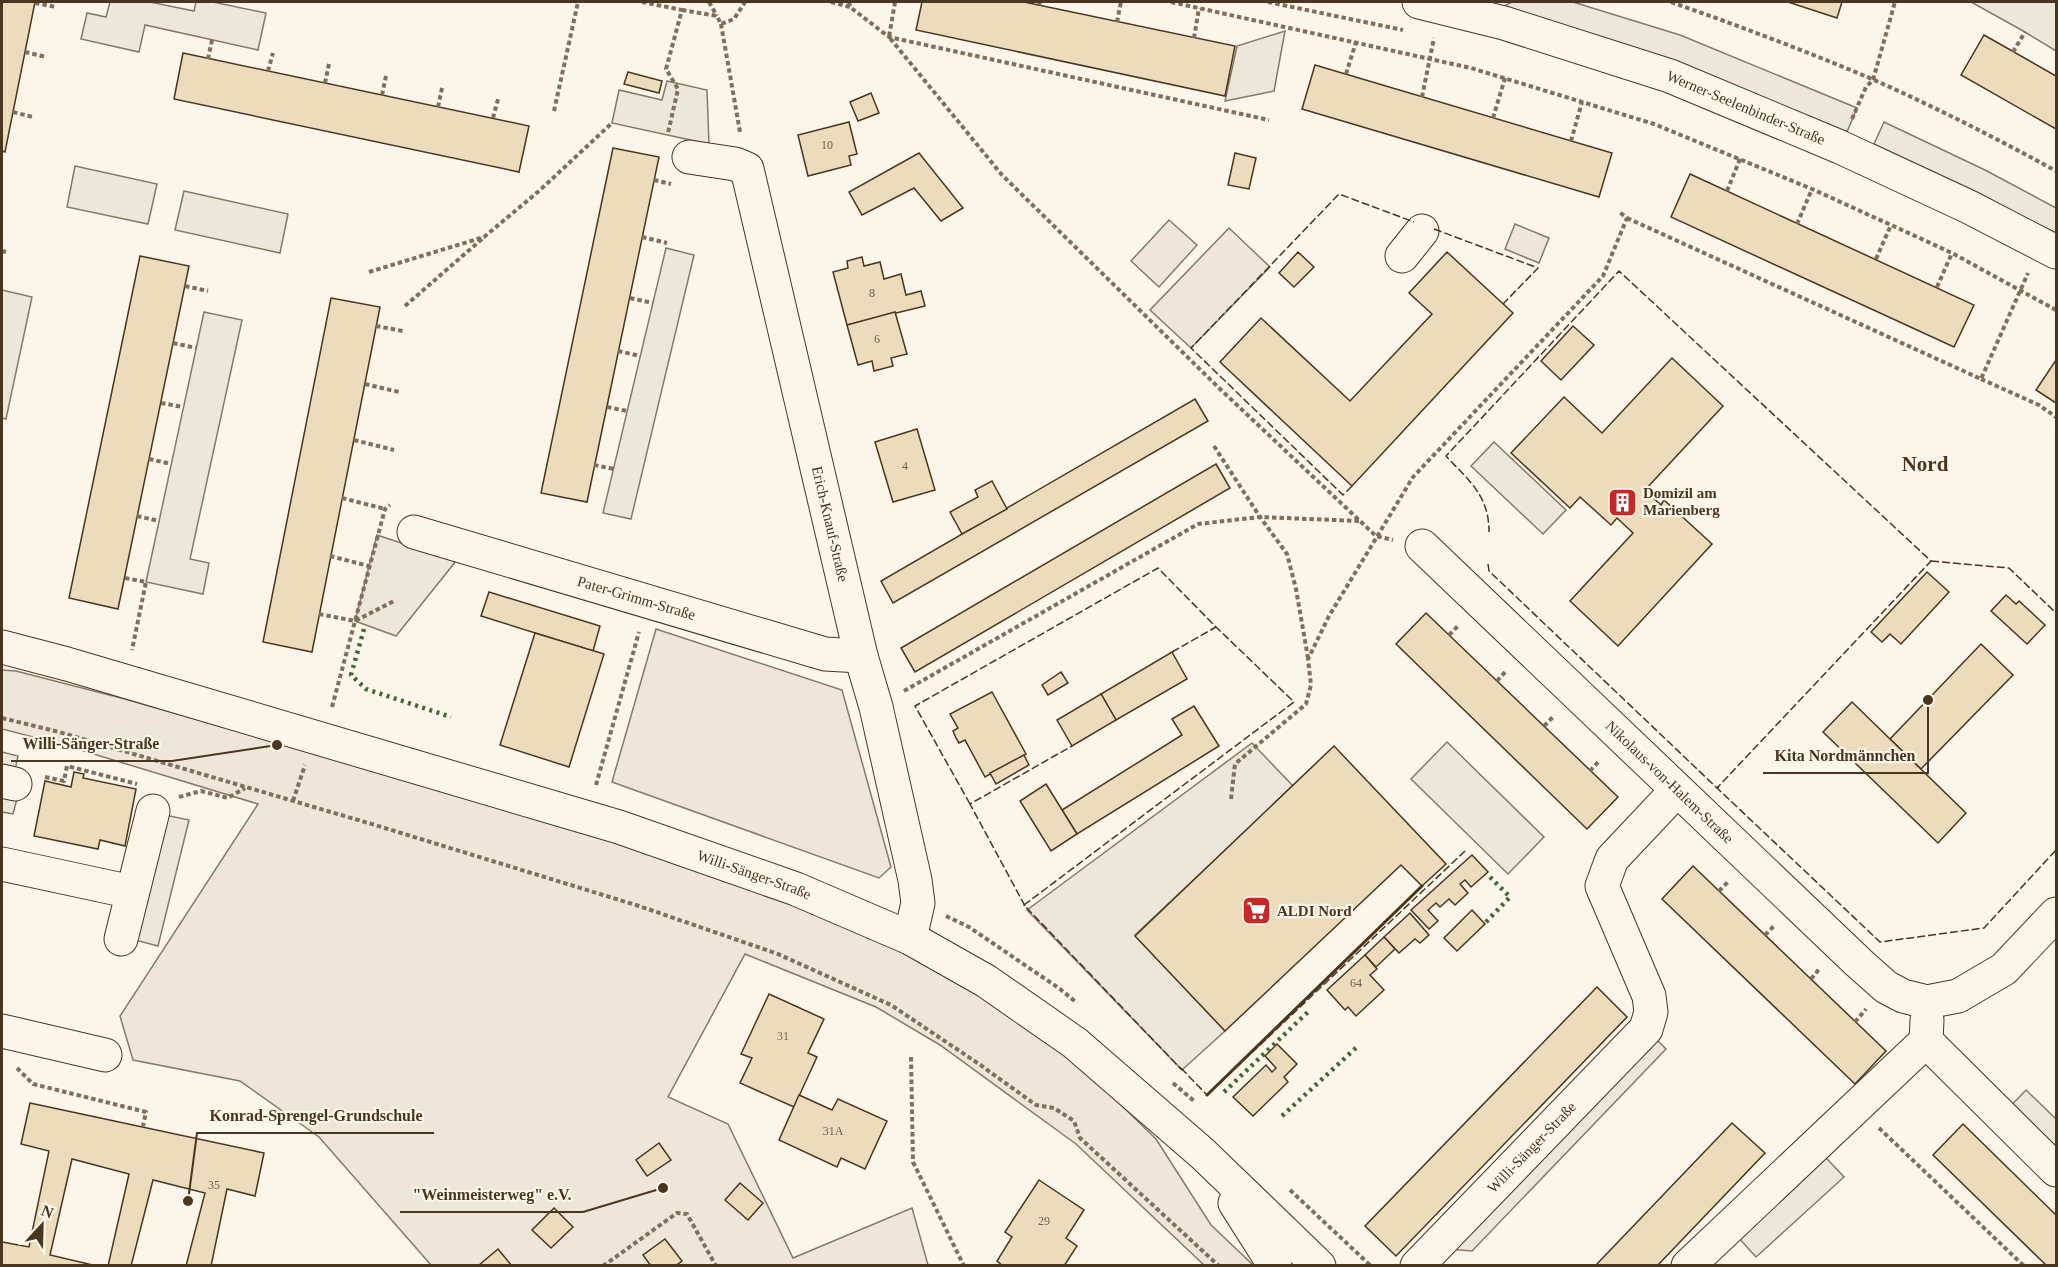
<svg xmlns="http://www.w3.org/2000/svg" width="2058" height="1267" font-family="'Times New Roman',serif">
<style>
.green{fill:#ede6d9;stroke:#887966;stroke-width:1.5}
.parking{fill:#ede7d9;stroke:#887966;stroke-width:1.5}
.building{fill:#ecdcbc;stroke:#4a3520;stroke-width:1.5}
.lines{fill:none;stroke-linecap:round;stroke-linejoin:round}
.minor-casing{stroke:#4a3520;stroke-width:35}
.major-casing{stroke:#4a3520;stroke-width:35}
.path{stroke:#7f6f5c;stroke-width:4;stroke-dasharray:4.5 3;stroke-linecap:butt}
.minor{stroke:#fbf6e9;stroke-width:33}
.major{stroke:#fbf6e9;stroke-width:33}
.hedge{stroke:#436837;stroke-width:4.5;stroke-dasharray:3 4.5;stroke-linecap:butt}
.fence{stroke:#4a3520;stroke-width:1.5;stroke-dasharray:8 3;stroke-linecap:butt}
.wall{stroke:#4a3520;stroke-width:3}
.labels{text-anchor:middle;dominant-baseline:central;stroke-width:4.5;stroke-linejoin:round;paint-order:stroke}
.number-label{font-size:12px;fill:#725f47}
.street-label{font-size:15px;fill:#4a3520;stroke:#fbf6e9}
.poi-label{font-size:15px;font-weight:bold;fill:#4a3520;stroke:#fbf6e9;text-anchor:start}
.district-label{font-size:21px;font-weight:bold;fill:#4a3520;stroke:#fbf6e9}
.leader{fill:none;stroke:#4a3520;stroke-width:2}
.callout-dot{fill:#4a3520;stroke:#fbf6e9;stroke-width:2}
.callout-label{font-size:16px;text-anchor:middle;font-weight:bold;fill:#4a3520;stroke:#fbf6e9;stroke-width:4.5;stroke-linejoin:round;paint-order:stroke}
</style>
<rect width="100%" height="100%" fill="#fbf6e9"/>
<g class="green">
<polygon points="1169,220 1197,245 1159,287 1131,261"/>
<polygon points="1515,224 1549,238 1539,263 1505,249"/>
<polygon points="1229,228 1270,267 1191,348 1150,310"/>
<polygon points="656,629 842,690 891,867 879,878 612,782"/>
<polygon points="2,670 16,671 125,699 548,820 727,880 839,921 948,974 1076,1061 1156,1139 1211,1225 1253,1265 1204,1265 1076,1144 940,1045 876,1007 745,954 668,1097 728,1124 793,1258 912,1208 928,1265 431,1265 319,1137 240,1081 133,1060 120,1016 258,804 64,745 2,729"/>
</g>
<g class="parking">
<polygon points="110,2 150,2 194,11 196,2 213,2 266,13 258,50 145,25 139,52 81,39 87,13 106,17"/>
<polygon points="1512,2 1573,2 1680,35 1857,108 1847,132 1669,59 1504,6"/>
<polygon points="1971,2 2056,2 2056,51 2025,32"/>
<polygon points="1285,31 1274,91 1225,101 1237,46"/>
<polygon points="667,81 707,90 709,144 612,123 619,90 662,100"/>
<polygon points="1884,122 1985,170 2056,208 2056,234 1977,192 1874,144"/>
<polygon points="75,166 157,184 148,224 67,207"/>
<polygon points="184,191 288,214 280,253 175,230"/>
<polygon points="666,248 694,255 631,519 603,513"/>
<polygon points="2,290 32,297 6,419 2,418"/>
<polygon points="204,312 242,320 190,559 209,563 203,594 146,582"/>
<polygon points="1494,442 1566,510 1543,534 1471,466"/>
<polygon points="377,535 456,561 396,636 355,621"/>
<polygon points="1447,742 1544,837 1508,874 1411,779"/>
<polygon points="1252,743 1293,786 1135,935 1225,1031 1182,1070 1027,910"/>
<polygon points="2,752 18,756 14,775 2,772"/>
<polygon points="2,791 18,795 13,814 2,812"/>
<polygon points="165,815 189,820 158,946 135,940"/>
<polygon points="1646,1029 1666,1049 1472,1251 1434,1248"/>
<polygon points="2026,1090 2056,1119 2056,1170 2001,1116"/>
<polygon points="1815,1146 1844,1177 1756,1257 1728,1226"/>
</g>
<g class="building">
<polygon points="2,2 35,2 5,152 2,151"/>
<polygon points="922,2 1024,2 1235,46 1225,96 916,30"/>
<polygon points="1788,2 1842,2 1837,18"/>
<polygon points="1984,35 2056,76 2056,129 1961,75"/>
<polygon points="183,53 529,126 519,172 174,99"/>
<polygon points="1315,65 1612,153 1599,197 1302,109"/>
<polygon points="628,72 662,81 659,93 624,84"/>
<polygon points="871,93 879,113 858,121 850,102"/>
<polygon points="849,122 857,154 849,156 851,165 808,176 798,135"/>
<polygon points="613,148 659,157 587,502 541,493"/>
<polygon points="919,153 963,208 941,221 914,188 862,215 849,192"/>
<polygon points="1235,153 1256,158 1249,189 1228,185"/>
<polygon points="1690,174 1974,305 1954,347 1671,217"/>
<polygon points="1298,252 1314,267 1294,287 1279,273"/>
<polygon points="1447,252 1513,313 1352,486 1220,362 1261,318 1350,401 1432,314 1409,293"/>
<polygon points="140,256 189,266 118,609 69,598"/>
<polygon points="862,257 864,266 880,262 884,279 901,274 906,295 921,291 925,306 847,325 833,272 848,268 847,261"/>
<polygon points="331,298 380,307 312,652 263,642"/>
<polygon points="895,312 907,354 891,358 893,366 874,371 872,361 858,365 847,325"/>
<polygon points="1573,326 1594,345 1561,380 1541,361"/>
<polygon points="1672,358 1723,406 1645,490 1661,505 1664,500 1712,544 1618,646 1570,601 1633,533 1617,518 1611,525 1580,497 1570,508 1511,453 1564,397 1602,433"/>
<polygon points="2056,360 2056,403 2036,390"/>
<polygon points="1195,399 1208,421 893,603 881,581"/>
<polygon points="917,429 935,490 893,502 875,442"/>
<polygon points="1216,464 1230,488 915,672 901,648"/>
<polygon points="992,481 1007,509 962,534 950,512 978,497 975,490"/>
<polygon points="1927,572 1949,592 1901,644 1890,634 1882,642 1871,632"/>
<polygon points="489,592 600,626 593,651 481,616"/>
<polygon points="2006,595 2016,604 2019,601 2045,625 2027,644 1991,611"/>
<polygon points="1426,613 1618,797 1587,829 1396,644"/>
<polygon points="535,633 604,654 569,767 500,745"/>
<polygon points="1981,644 2013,675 1921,769 1890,739"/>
<polygon points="1172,652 1187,679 1116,720 1101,694"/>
<polygon points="1061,672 1068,683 1048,695 1042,685"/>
<polygon points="992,692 1026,754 985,777 965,740 959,743 956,738 953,731 958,728 950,714"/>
<polygon points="1101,694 1116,720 1072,746 1057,720"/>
<polygon points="1852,702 1966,813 1938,843 1823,732"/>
<polygon points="1194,706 1219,746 1077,834 1062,810 1182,735 1172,719"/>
<polygon points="1334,746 1446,864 1422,886 1401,865 1225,1031 1135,936"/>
<polygon points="1024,755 1029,765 996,784 990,773"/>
<polygon points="74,772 84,774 83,778 136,789 125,846 100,840 98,849 34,836 45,781 71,787"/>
<polygon points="1046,784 1077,834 1051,851 1020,801"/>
<polygon points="1472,855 1488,872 1471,887 1465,880 1460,884 1468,893 1455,905 1449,899 1440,907 1436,903 1428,910 1438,921 1429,929 1411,910"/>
<polygon points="1693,866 1886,1051 1855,1084 1662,899"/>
<polygon points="1472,910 1485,924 1457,951 1444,938"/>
<polygon points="1410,913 1429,935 1420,943 1415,939 1399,953 1384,937"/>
<polygon points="1384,937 1395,949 1376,967 1365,955"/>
<polygon points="1365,955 1377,969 1370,975 1384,990 1356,1016 1348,1007 1345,1010 1327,990"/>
<polygon points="1597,987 1627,1017 1396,1256 1365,1226"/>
<polygon points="769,994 824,1019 808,1053 817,1057 794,1107 740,1083 752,1058 741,1054"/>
<polygon points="1277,1044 1297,1064 1284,1077 1288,1082 1253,1116 1233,1097 1266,1065 1272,1072 1276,1068 1265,1056"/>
<polygon points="799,1095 832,1110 838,1099 887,1121 865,1169 841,1158 837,1167 779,1140"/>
<polygon points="30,1103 264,1153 255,1196 227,1189 211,1266 186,1266 205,1193 153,1180 131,1266 108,1266 129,1174 72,1159 50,1255 97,1266 2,1266 2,1242 29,1247 49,1151 21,1144"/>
<polygon points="1732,1123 1765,1153 1657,1266 1595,1266"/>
<polygon points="1963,1124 2056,1215 2056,1266 2047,1266 1933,1155"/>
<polygon points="659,1143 671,1160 647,1176 636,1160"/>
<polygon points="1039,1180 1084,1210 1066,1238 1077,1246 1064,1266 1003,1266 997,1261 1012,1237 1005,1232"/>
<polygon points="740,1183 763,1203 748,1220 725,1200"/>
<polygon points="554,1208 573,1227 551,1248 532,1230"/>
<polygon points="665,1239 682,1261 675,1266 651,1266 643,1255"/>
<polygon points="498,1249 512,1266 478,1266"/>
</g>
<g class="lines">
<defs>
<g id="minor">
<path id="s1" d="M1419,2l85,21 166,53 170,71 129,60 87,45"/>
<path id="s2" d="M689,157l46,7 12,5 114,487 15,51 39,173 3,23 -8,35"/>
<polyline points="1402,256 1422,231"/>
<path id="s3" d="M414,532l411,122 36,2"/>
<path id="s4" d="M1422,546l437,417 27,24 17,9 24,6 31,-6 46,-27 52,-55"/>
<polyline points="2,781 15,784"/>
<polyline points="2,864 132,892"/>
<polyline points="121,939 153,811"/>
<polyline points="1927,1020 1926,1041 2056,1170"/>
<polyline points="2,1031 105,1055"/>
<path id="s5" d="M1417,1266l229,-237 5,-17 -2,-16 -47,-110 10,-27 65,-69"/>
<polyline points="1688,1266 1926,1041"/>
</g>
<g id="major">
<path id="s6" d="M2,647l65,17 552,163 177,62 114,49 76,43 89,62 128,111 116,112"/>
<polyline points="1235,1203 1275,1266"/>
</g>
</defs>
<use href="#minor" class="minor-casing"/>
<use href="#major" class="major-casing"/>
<g class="path">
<polyline points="642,2 682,10 666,69 678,89 668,133"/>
<polyline points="709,2 717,16"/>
<polyline points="831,2 850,7"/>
<polyline points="849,2 850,7 889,37 1269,120"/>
<polyline points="895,2 889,37 1002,175 1220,389 1360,521 1376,536 1393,540"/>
<polyline points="1171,2 1471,68 1654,124 1812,189 1891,225 1952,253 2056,310"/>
<polyline points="1268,2 1403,30"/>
<path d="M1671,2c68,24 135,49 201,77 63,28 124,59 184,92"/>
<polyline points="35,3 56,7"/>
<polyline points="1039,5 1040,2"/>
<polyline points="682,10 717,16 721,24 734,19 745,2"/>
<polyline points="1117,22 1121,2"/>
<polyline points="721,24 740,132"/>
<polyline points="1194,38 1199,8"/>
<polyline points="25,52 46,57"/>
<polyline points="2013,52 2025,32"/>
<polyline points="208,59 212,40"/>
<polyline points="268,71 273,53"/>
<polyline points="1346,74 1356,42"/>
<polyline points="325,83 329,64"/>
<polyline points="382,95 386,76"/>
<polyline points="1422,97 1434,38"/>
<polyline points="438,107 442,88"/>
<polyline points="554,111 578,2"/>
<polyline points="13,112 33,117"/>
<polyline points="493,118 498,99"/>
<polyline points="1493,118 1505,78"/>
<polyline points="1852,119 1866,87 1873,80 1895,2"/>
<polyline points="1571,141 1582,102"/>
<polyline points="654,180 671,184"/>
<polyline points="1727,191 1740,159"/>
<polyline points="1627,218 1981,379 2028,273"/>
<polyline points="1797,224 1812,189"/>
<polyline points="642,237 667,243"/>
<polyline points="2,251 6,252"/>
<polyline points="1876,259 1891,225"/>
<polyline points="369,272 484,237 539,191 612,123"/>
<polyline points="185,286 208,291"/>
<polyline points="1937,287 1952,253"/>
<polyline points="630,298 653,303"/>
<polyline points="405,306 482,239"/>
<polyline points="376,326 403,331"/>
<polyline points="173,343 196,348"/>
<polyline points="618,351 640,356"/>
<polyline points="1981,379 2039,405 2056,417"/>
<polyline points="365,384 399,392"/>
<polyline points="161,403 183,407"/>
<polyline points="607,407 627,411"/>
<polyline points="354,440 394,450"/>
<polyline points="1214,446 1260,517 1287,554 1296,589 1308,658"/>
<polyline points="149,459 171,464"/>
<polyline points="594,465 614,469"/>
<polyline points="342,498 385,509"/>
<polyline points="137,516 159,521"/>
<polyline points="330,556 369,566"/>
<polyline points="125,578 146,582 132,650"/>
<polyline points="319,614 355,621 394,601"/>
<polyline points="1449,635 1459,625"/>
<polyline points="1497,681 1507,670"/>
<polyline points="904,691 1198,524 1260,517 1359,521"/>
<polyline points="332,707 385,509 390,505"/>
<polyline points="2,718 59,732 375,825 639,906 778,954 891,1005 979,1064 1036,1105 1054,1108 1074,1121 1080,1138 1219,1266"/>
<polyline points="1544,726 1554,716"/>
<polyline points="1590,771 1600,760"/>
<polyline points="45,777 64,781 67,766 137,784"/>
<polyline points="596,785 639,632"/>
<polyline points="179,797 201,791 228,798 245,788"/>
<polyline points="1231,799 1235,764 1306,704 1311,685 1308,659 1329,616 1413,477 1603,276 1627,218 1618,211"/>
<polyline points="293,801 305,765"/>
<polyline points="1719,891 1729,881"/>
<polyline points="946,916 969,927 1060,989 1077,1003"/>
<polyline points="1765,935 1775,925"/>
<polyline points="1811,979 1820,968"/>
<polyline points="1855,1022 1866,1009"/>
<polyline points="911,1057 913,1162 964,1266"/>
<polyline points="17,1068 33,1084 146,1112 143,1126"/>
<polyline points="1173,1083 1194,1101"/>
<polyline points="1879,1128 2024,1266"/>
<polyline points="1290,1190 1371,1266"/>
<polyline points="603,1266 677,1213 687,1214 716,1266"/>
</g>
<use href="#minor" class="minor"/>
<use href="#major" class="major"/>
<g class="hedge">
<polyline points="364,629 351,675 366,689 451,717"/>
<polyline points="1486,922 1510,897 1490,877"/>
<polyline points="1224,1092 1310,1010"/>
<polyline points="1282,1116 1358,1046"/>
</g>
<g class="fence">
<polyline points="1434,229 1538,268 1503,304"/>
<polyline points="1352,486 1343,495 1191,348 1339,194 1414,222"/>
<polyline points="1931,561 2009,568 2056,613"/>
<path d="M1488,564l1,7 228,217 214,-227 -312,-290 -173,185c23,25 43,39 43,76"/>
<polyline points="1172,652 1216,627"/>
<polyline points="1719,787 1717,788 1880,942 1984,928 2056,850"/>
<polyline points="970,804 915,706 1158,568 1216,627 1294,702 1024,905 1182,1070"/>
<polyline points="1025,906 970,804 1072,746"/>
<polyline points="1181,1068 1207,1095 1465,851"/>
</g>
<polyline class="wall" points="1207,1095 1422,886"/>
</g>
<defs>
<symbol id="building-square" viewBox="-11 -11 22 22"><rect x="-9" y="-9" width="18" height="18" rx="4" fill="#c62828" stroke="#fbf6e9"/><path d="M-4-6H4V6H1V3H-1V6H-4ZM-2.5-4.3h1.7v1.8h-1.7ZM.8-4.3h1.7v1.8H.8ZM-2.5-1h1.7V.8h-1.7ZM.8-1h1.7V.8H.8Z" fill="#fff"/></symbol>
<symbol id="supermarket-square" viewBox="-11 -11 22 22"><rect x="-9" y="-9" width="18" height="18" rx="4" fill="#c62828" stroke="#fbf6e9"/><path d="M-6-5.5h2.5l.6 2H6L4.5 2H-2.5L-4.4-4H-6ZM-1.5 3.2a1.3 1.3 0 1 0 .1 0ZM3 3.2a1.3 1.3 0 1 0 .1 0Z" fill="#fff"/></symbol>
</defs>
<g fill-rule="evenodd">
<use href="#building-square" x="1606" y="486" width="33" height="33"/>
<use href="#supermarket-square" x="1240" y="894" width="33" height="33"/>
</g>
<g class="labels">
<g class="number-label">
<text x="827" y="145">10</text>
<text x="872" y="293">8</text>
<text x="877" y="339">6</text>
<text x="905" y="466">4</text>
<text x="1356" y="983">64</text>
<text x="783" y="1036">31</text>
<text x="833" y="1131">31A</text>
<text x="214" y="1185">35</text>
<text x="1044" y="1221">29</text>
</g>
<g class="street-label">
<text stroke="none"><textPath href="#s1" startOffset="344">Werner-Seelenbinder-Straße</textPath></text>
<text stroke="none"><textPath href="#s2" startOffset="424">Erich-Knauf-Straße</textPath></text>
<text stroke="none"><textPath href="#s3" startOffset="232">Pater-Grimm-Straße</textPath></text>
<text stroke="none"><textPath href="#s4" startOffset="342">Nikolaus-von-Halem-Straße</textPath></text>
<text stroke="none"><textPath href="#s6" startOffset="786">Willi-Sänger-Straße</textPath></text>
<text stroke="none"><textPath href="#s5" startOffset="165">Willi-Sänger-Straße</textPath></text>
</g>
<g class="poi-label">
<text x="1643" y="493">Domizil am<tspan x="1643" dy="17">Marienberg</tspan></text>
<text x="1277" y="911">ALDI Nord</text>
</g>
<g class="district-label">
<text x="1925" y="464">Nord</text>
</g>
</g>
<path class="leader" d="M277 745L172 761H11M1928 700L1928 773H1763M188 1201L197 1133H434M663 1188L583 1212H400"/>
<g class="callout-dot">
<circle cx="277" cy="745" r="6"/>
<circle cx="1928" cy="700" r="6"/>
<circle cx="188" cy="1201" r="6"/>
<circle cx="663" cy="1188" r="6"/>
</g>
<g class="callout-label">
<text x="91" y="749">Willi-Sänger-Straße</text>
<text x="1845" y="761">Kita Nordmännchen</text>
<text x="316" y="1121">Konrad-Sprengel-Grundschule</text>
<text x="492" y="1200">"Weinmeisterweg" e.V.</text>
</g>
<rect width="2058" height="1267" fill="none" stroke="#4a3520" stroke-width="6"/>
<g transform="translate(42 1225) rotate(22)" stroke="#fbf6e9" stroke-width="4.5" paint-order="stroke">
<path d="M0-4.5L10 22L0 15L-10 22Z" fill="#4a3520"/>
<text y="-9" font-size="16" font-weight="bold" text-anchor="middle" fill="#4a3520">N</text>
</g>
</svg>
